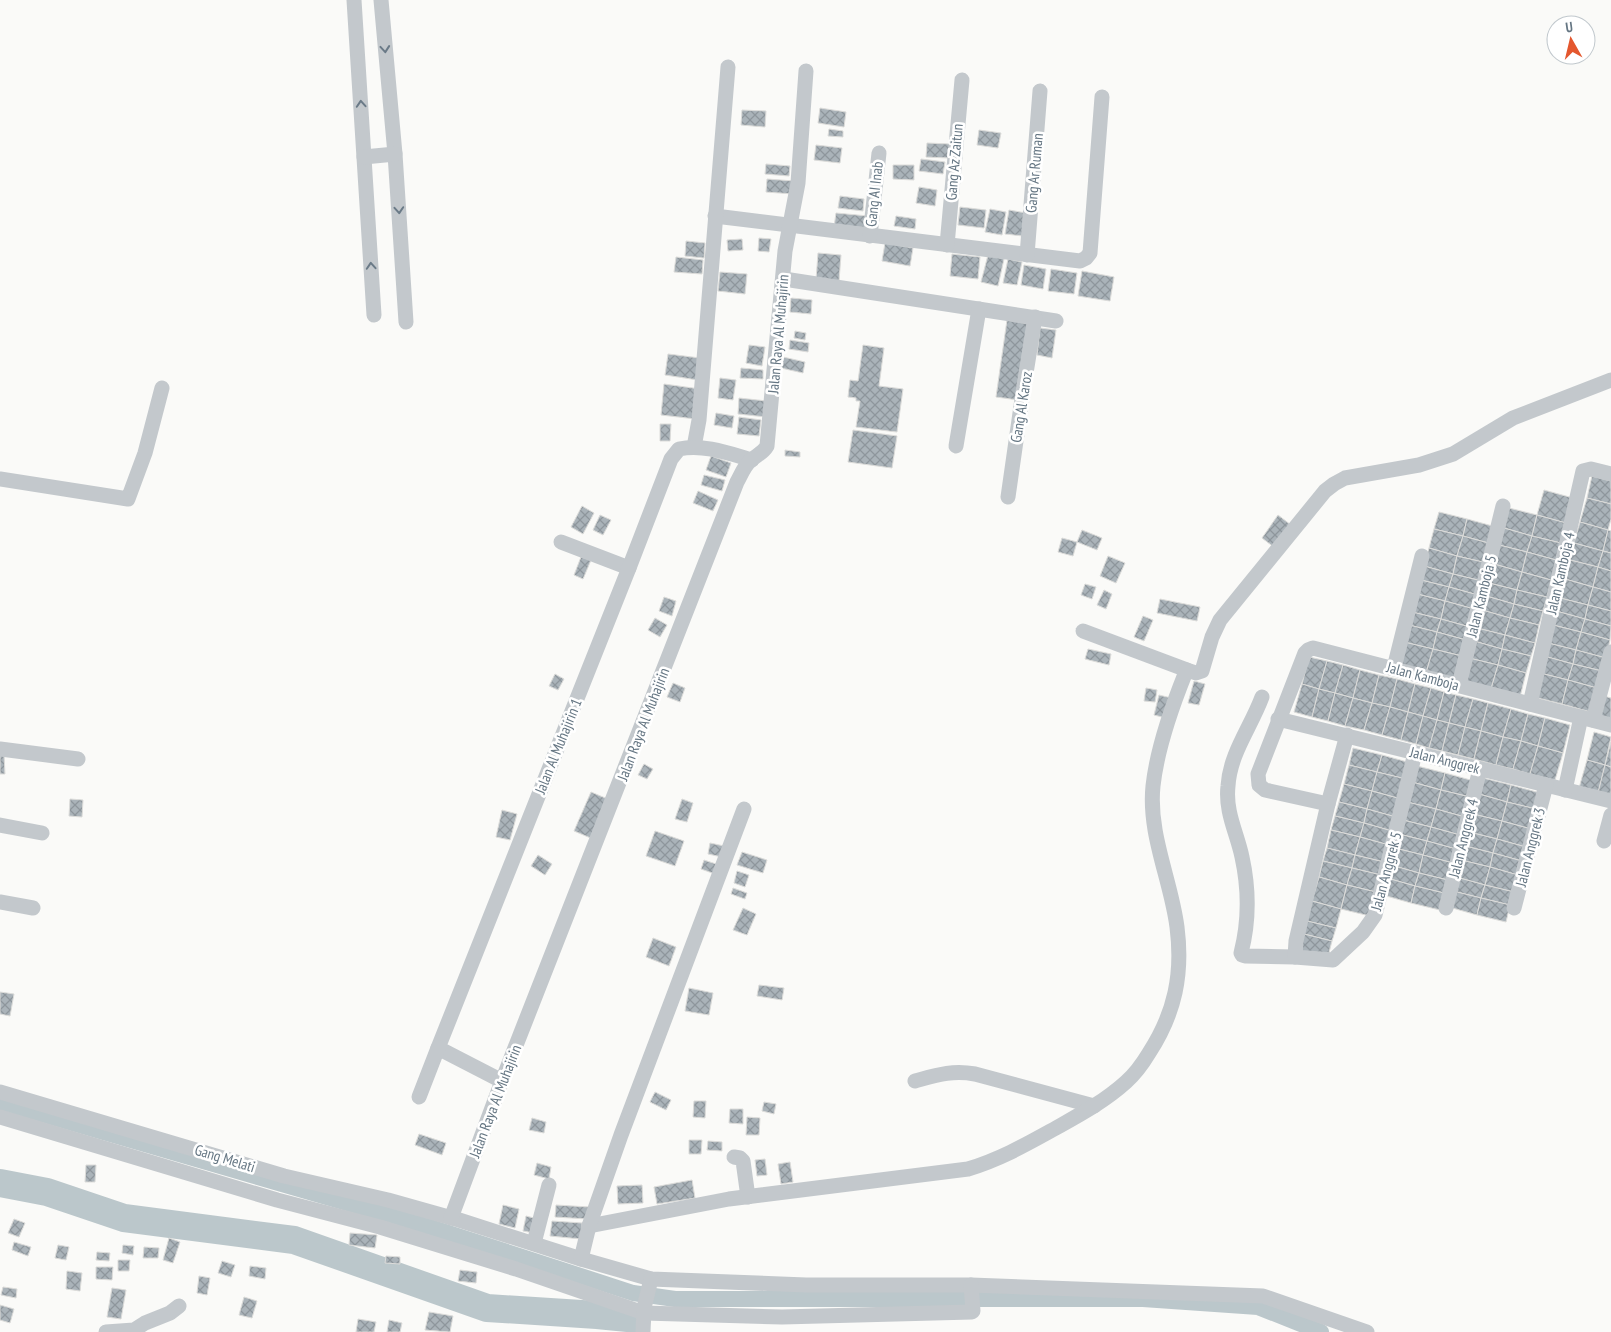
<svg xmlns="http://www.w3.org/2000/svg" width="1611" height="1332" font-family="'PT Sans Narrow',sans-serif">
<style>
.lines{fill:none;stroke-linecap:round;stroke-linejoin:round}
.canal{stroke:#bbc7cb;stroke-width:16}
.river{stroke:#bbc7cb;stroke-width:28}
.building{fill:url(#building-cross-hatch);stroke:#dcdcda}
.street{stroke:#c3c8cc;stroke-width:15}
.oneway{stroke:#6a7a87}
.labels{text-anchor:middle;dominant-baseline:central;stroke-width:5;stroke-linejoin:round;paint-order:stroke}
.street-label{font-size:15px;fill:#657683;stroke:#fff}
</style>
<defs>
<pattern id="building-cross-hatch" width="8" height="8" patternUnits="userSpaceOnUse" patternTransform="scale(1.25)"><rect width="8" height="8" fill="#aab3b9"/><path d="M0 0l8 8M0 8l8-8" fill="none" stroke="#8e969c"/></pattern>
</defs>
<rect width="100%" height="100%" fill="#fafaf8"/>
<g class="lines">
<polyline class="canal" points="0,1102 430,1227 633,1293 675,1299 1143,1299 1258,1307 1321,1332"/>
<polyline class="river" points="0,1183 47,1192 124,1218 294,1240 487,1308 597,1315 637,1319"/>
</g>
<g class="building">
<polygon points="820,108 846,112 844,127 818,123"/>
<polygon points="742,110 766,111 765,127 741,125"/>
<polygon points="829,129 843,131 843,137 828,136"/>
<polygon points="979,130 1001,133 998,148 977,145"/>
<polygon points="927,143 950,144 949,158 926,157"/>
<polygon points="816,145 842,148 840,163 814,160"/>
<polygon points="921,159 945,162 943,174 919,171"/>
<polygon points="766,164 790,166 789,176 765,174"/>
<polygon points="893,165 914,165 914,180 893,179"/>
<polygon points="767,179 794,181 793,194 766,192"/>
<polygon points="919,187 937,190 935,206 916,203"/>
<polygon points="840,196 864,199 863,211 838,208"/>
<polygon points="960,207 986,210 984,228 958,225"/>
<polygon points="990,209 1006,212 1002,235 985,232"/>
<polygon points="1009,210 1026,213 1023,236 1005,234"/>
<polygon points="836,213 868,216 866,230 834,227"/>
<polygon points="896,216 916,219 915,229 894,226"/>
<polygon points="759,238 771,239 769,252 758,251"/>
<polygon points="742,239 743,250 728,251 727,240"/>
<polygon points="686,241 705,243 704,258 685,256"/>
<polygon points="885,243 913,248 910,266 882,261"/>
<polygon points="818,253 841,255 839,281 816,280"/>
<polygon points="952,254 980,257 978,279 950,276"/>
<polygon points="988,255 1004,259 998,286 981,282"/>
<polygon points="676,257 703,260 702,274 674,272"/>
<polygon points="1008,259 1022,262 1017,285 1003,283"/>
<polygon points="1024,265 1046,269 1043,289 1021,285"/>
<polygon points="1051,269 1077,273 1074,294 1048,291"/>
<polygon points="1082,271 1114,277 1110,301 1078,296"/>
<polygon points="720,272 747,274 745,294 718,291"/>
<polygon points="791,298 812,300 811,314 790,312"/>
<polygon points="1007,320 1029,324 1018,400 996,397"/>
<polygon points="1040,328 1056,330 1052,358 1037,355"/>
<polygon points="795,331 806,333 805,340 794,338"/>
<polygon points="790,340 809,343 808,352 789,349"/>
<polygon points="749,345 765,347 762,366 746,363"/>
<polygon points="863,345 884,348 879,386 903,389 897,432 856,427 860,401 856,401 856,398 848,397 850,380 858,381"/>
<polygon points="668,354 700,358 698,380 665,375"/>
<polygon points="783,357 805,362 803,373 781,368"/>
<polygon points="741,368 763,370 763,379 740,378"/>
<polygon points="720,378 736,380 733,400 718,398"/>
<polygon points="664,384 700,389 696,419 661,415"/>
<polygon points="739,398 767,401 766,417 738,414"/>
<polygon points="716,413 734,416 732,428 714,425"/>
<polygon points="739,417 761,420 759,436 737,434"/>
<polygon points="660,424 671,424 670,441 660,441"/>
<polygon points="853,430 897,436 892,468 848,462"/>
<polygon points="785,450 800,452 800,457 785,456"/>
<polygon points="711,456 731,463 726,477 706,470"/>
<polygon points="704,475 725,480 722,491 701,485"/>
<polygon points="1592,476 1611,481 1611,504 1587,498"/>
<polygon points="1544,490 1573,498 1566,523 1537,515"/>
<polygon points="698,491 718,500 713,511 693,503"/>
<polygon points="1587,498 1611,504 1611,519 1608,530 1580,522"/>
<polygon points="582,506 594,513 583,534 571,527"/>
<polygon points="1509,508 1537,515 1532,536 1504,528"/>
<polygon points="1439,512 1467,519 1463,536 1434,529"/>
<polygon points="600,515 611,520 603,535 593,530"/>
<polygon points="1278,515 1291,525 1275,548 1262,538"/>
<polygon points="1537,515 1566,523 1561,543 1532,536"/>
<polygon points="1467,519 1496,527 1492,544 1463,536"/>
<polygon points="1580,522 1608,530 1603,551 1574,543"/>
<polygon points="1504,528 1532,536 1527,552 1499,545"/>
<polygon points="1434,529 1463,536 1457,556 1429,548"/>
<polygon points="1082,530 1102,538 1097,550 1077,542"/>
<polygon points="1608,530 1611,531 1611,553 1603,551"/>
<polygon points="1463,536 1492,544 1487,563 1457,556"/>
<polygon points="1532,536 1561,543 1556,560 1527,552"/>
<polygon points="1062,538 1077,542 1073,556 1058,552"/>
<polygon points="1574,543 1603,551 1598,567 1570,560"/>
<polygon points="1499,545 1527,552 1522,572 1494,564"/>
<polygon points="1429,548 1457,556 1453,574 1424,566"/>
<polygon points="1603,551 1611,553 1611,571 1598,567"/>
<polygon points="1527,552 1556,560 1551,580 1522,572"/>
<polygon points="1108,556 1125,563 1116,583 1100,576"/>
<polygon points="1457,556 1487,563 1482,581 1453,574"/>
<polygon points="581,557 591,560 583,579 574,575"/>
<polygon points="1570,560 1598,567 1593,587 1565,579"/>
<polygon points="1494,564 1522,572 1517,590 1489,583"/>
<polygon points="1424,566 1453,574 1449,587 1421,580"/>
<polygon points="1598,567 1611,571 1611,592 1593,587"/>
<polygon points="1522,572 1551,580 1547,597 1517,590"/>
<polygon points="1453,574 1482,581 1478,595 1449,587"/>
<polygon points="1565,579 1593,587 1588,605 1560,598"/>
<polygon points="1421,580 1449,587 1445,601 1417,594"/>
<polygon points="1489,583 1517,590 1514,604 1486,596"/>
<polygon points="1085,584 1096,587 1092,599 1081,595"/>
<polygon points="1449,587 1478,595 1474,609 1445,601"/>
<polygon points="1593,587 1611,592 1611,611 1588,605"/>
<polygon points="1104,590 1112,594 1106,609 1097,605"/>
<polygon points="1517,590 1547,597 1543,611 1514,604"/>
<polygon points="1417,594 1445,601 1441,619 1412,612"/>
<polygon points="1486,596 1514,604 1510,618 1482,610"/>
<polygon points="664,597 676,601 672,616 659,611"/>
<polygon points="1560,598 1588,605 1585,619 1556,611"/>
<polygon points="1160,599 1200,607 1197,621 1157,613"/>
<polygon points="1445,601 1474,609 1470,627 1441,619"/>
<polygon points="1514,604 1543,611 1539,625 1510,618"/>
<polygon points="1588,605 1611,611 1611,626 1585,619"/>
<polygon points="1482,610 1510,618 1505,635 1477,628"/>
<polygon points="1556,611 1585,619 1581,632 1553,625"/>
<polygon points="1412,612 1441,619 1437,632 1409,625"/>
<polygon points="1143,616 1153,620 1144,641 1134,637"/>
<polygon points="655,618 667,625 660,637 648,630"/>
<polygon points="1510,618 1539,625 1535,643 1505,635"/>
<polygon points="1441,619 1470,627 1466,640 1437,632"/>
<polygon points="1585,619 1611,626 1610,640 1581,632"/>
<polygon points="1409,625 1437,632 1433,649 1404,642"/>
<polygon points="1553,625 1581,632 1576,650 1548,643"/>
<polygon points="1477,628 1505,635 1502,649 1474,641"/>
<polygon points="1437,632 1466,640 1462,656 1433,649"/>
<polygon points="1581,632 1610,640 1606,658 1576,650"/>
<polygon points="1505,635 1535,643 1531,656 1502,649"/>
<polygon points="1474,641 1502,649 1498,665 1469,658"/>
<polygon points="1404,642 1433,649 1426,673 1398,665"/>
<polygon points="1548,643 1576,650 1573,664 1544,656"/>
<polygon points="1088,649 1111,654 1109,665 1085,659"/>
<polygon points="1433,649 1462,656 1455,680 1426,673"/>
<polygon points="1502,649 1531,656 1526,673 1498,665"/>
<polygon points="1576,650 1606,658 1602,671 1573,664"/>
<polygon points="1544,656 1573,664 1568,680 1540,673"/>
<polygon points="1309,657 1327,661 1319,689 1302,684"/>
<polygon points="1469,658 1498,665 1491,689 1463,682"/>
<polygon points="1327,661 1343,665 1335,693 1319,689"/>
<polygon points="1573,664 1602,671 1597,688 1568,680"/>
<polygon points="1343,665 1360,670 1353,698 1335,693"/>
<polygon points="1498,665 1526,673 1520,697 1491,689"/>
<polygon points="1360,670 1379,675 1372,703 1353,698"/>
<polygon points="1540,673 1568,680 1562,704 1534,697"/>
<polygon points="555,674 564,679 558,690 549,686"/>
<polygon points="1379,675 1397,679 1390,707 1372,703"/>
<polygon points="1397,679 1415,684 1408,712 1390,707"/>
<polygon points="1568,680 1597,688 1591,712 1562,704"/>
<polygon points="1194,681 1205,684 1199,705 1188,703"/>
<polygon points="673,683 685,688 680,702 667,697"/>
<polygon points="1302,684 1319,689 1312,717 1294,712"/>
<polygon points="1415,684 1431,688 1423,716 1408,712"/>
<polygon points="1146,688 1157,690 1155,702 1144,701"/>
<polygon points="1431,688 1444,692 1437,720 1423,716"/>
<polygon points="1319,689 1335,693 1328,721 1312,717"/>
<polygon points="1444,692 1456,695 1449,723 1437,720"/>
<polygon points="1335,693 1353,698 1345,726 1328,721"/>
<polygon points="1159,695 1171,698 1166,718 1154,715"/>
<polygon points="1456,695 1473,699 1465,727 1449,723"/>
<polygon points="1604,696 1611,698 1611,723 1597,720"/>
<polygon points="1353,698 1372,703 1364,730 1345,726"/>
<polygon points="1473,699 1488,703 1481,731 1465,727"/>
<polygon points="1372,703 1390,707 1382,735 1364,730"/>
<polygon points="1488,703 1511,709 1503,737 1481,731"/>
<polygon points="1390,707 1408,712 1401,740 1382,735"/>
<polygon points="1511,709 1528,714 1521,741 1503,737"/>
<polygon points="1408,712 1423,716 1416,744 1401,740"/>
<polygon points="1528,714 1545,718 1538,746 1521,741"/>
<polygon points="1423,716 1437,720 1429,748 1416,744"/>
<polygon points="1545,718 1570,725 1563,753 1538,746"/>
<polygon points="1437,720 1449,723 1442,751 1429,748"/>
<polygon points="1449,723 1465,727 1458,755 1442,751"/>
<polygon points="1465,727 1481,731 1474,759 1458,755"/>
<polygon points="1481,731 1503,737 1496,765 1474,759"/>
<polygon points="1594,732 1611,737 1605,765 1587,760"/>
<polygon points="1503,737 1521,741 1513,769 1496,765"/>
<polygon points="1521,741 1538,746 1530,774 1513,769"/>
<polygon points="1611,742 1611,767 1605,765"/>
<polygon points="1538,746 1563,753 1555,780 1530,774"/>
<polygon points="1353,748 1382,755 1377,772 1349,765"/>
<polygon points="0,754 4,754 5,774 0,774"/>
<polygon points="1382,755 1411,763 1406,779 1377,772"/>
<polygon points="1587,760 1605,765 1598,793 1579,788"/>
<polygon points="644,764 653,769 647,779 638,775"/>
<polygon points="1349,765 1377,772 1372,791 1344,784"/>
<polygon points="1605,765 1611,767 1611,797 1598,793"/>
<polygon points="1417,766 1445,773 1441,790 1412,782"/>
<polygon points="1377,772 1406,779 1401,799 1372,791"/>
<polygon points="1445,773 1474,781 1470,797 1441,790"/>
<polygon points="1483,778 1511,785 1507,802 1479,794"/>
<polygon points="1412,782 1441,790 1436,809 1407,802"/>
<polygon points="1344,784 1372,791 1367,809 1339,802"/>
<polygon points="1511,785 1540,793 1536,809 1507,802"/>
<polygon points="1441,790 1470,797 1465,817 1436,809"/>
<polygon points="1372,791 1401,799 1396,817 1367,809"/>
<polygon points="591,792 610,800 593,839 574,831"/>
<polygon points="1479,794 1507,802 1502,821 1473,814"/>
<polygon points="70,799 83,800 82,817 69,816"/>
<polygon points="682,799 693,803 687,822 675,819"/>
<polygon points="1339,802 1367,809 1364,823 1335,816"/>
<polygon points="1407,802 1436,809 1431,827 1403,820"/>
<polygon points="1507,802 1536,809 1531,829 1502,821"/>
<polygon points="1367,809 1396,817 1392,831 1364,823"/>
<polygon points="1436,809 1465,817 1460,835 1431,827"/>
<polygon points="502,810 517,814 510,840 496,837"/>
<polygon points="1473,814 1502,821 1497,839 1469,832"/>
<polygon points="1335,816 1364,823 1360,837 1331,830"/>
<polygon points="1403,820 1431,827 1427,841 1399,834"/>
<polygon points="1502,821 1531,829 1526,847 1497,839"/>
<polygon points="1364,823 1392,831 1389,845 1360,837"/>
<polygon points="1431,827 1460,835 1456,849 1427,841"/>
<polygon points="1331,830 1360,837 1355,855 1327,848"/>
<polygon points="655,831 684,841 675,866 646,856"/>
<polygon points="1469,832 1497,839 1493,853 1465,846"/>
<polygon points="1399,834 1427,841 1423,855 1395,848"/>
<polygon points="1360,837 1389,845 1384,862 1355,855"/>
<polygon points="1497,839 1526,847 1522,861 1493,853"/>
<polygon points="1427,841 1456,849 1453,863 1423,855"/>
<polygon points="710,843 724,846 722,857 708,854"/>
<polygon points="1465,846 1493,853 1490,867 1461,860"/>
<polygon points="1327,848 1355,855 1352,868 1323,861"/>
<polygon points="1395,848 1423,855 1419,873 1391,865"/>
<polygon points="742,852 767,860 763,873 737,865"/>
<polygon points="1493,853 1522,861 1518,875 1490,867"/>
<polygon points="538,855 552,864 545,875 531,866"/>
<polygon points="1355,855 1384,862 1381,875 1352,868"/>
<polygon points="1423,855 1453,863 1448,880 1419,873"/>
<polygon points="704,860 719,865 715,874 701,869"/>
<polygon points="1461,860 1490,867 1485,885 1456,877"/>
<polygon points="1323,861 1352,868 1347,885 1319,877"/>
<polygon points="1391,865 1419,873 1415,886 1387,878"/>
<polygon points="1490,867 1518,875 1514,892 1485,885"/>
<polygon points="1352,868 1381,875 1376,892 1347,885"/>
<polygon points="737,871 749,875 745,887 734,883"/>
<polygon points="1419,873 1448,880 1444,893 1415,886"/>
<polygon points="1319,877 1347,885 1341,909 1312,901"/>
<polygon points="1456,877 1485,885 1481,898 1453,891"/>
<polygon points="1387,878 1415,886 1411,903 1383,895"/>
<polygon points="1347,885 1376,892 1370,916 1341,909"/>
<polygon points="1485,885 1514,892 1510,905 1481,898"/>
<polygon points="1415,886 1444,893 1440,910 1411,903"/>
<polygon points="733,888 747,893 745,899 731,894"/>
<polygon points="1453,891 1481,898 1477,915 1449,907"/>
<polygon points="1481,898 1510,905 1506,922 1477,915"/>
<polygon points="1312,901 1341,909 1336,928 1307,921"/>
<polygon points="743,908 756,914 747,935 733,930"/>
<polygon points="1307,921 1336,928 1332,941 1304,934"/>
<polygon points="1304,934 1332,941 1327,960 1299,953"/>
<polygon points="653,938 676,947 669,966 646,957"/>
<polygon points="759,985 784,988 782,1000 757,996"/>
<polygon points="689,988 713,993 709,1015 685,1011"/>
<polygon points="0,992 14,994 10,1016 0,1014"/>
<polygon points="655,1092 671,1100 666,1110 650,1102"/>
<polygon points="694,1101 706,1101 705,1118 693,1117"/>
<polygon points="764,1102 776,1104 774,1114 762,1111"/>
<polygon points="730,1109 743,1109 743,1124 729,1123"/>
<polygon points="747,1117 760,1118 759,1135 746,1135"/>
<polygon points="532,1118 546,1122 544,1133 529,1130"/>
<polygon points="419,1134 446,1143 442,1155 415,1145"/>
<polygon points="689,1140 702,1140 701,1154 689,1154"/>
<polygon points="708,1141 722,1142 722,1151 707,1150"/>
<polygon points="765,1159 767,1175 757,1176 755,1160"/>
<polygon points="790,1162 793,1182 781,1184 778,1164"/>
<polygon points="537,1163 551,1167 549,1179 534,1175"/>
<polygon points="86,1165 96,1165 95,1182 85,1182"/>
<polygon points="692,1180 695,1198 657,1204 654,1187"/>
<polygon points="642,1185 643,1203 618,1204 617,1186"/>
<polygon points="503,1205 519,1209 515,1228 499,1224"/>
<polygon points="556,1205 589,1207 588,1219 555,1217"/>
<polygon points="526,1216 538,1219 535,1233 523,1231"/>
<polygon points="14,1219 25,1223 19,1237 8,1233"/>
<polygon points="552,1221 582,1223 581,1239 550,1236"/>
<polygon points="350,1233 377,1235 375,1248 349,1245"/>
<polygon points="169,1238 180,1242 173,1263 163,1260"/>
<polygon points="14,1242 31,1247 28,1256 12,1250"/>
<polygon points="58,1245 69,1247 66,1260 55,1258"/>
<polygon points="123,1245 134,1246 133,1255 122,1253"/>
<polygon points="144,1247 159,1248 158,1258 143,1258"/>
<polygon points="97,1252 110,1253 109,1261 96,1260"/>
<polygon points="386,1256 400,1257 400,1264 385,1263"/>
<polygon points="118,1260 130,1260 129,1271 118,1271"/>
<polygon points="222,1261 235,1265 231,1277 218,1273"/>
<polygon points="250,1266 266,1268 265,1279 249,1276"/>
<polygon points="96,1267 113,1267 112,1280 96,1279"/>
<polygon points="460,1270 477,1272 476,1283 458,1281"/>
<polygon points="67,1271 82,1273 80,1291 66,1289"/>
<polygon points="199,1276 210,1278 207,1295 197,1293"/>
<polygon points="3,1287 17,1289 16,1298 1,1295"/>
<polygon points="112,1288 126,1290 121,1319 107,1317"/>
<polygon points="244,1297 257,1301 252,1318 239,1315"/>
<polygon points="0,1305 14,1309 10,1323 0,1320"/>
<polygon points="429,1312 453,1316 450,1332 425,1330"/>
<polygon points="358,1319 376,1322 374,1332 356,1332"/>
<polygon points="389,1320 402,1323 400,1332 387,1332"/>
</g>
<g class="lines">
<g class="street">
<polyline points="354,0 374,315"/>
<polyline points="381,0 395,154 406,322"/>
<polyline points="364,157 395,154"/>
<polyline points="715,216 1080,261 1086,258 1090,253 1102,97"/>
<polyline points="870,236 879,153"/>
<polyline points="947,245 962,80"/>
<polyline points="1027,255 1040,91"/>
<polyline points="784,279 1056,321"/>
<polyline points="956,446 979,309"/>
<polyline points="694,447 699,420 728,67"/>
<polyline points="0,479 128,499 145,453 162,388"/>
<polyline points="1008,497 1023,392 1035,317"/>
<polyline points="561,542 629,568"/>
<polyline points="1083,631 1187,670"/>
<polyline points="1394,668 1422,556"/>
<polyline points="1459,685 1503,506"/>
<path d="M1262,697c-11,30 -32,56 -34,89 -3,26 9,47 14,71 7,32 7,65 -1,96l1,2 3,1 50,1"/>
<polyline points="1530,704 1583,471 1591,469 1611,474"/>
<polyline points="1278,719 1611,801"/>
<polyline points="1593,720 1611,652"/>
<polyline points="1347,735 1328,804 1296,941 1295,957 1333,960 1363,932 1375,915 1415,753"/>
<polyline points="0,749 78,759"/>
<polyline points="1565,790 1581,717"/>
<polyline points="1328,804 1265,790 1259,785 1258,774 1305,653 1308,650 1313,648 1611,725"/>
<polyline points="0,825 42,833"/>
<polyline points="1604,841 1611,815"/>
<polyline points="0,902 33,908"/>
<polyline points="1446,908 1480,769"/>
<polyline points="1514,908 1546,785"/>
<path d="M502,1081l-64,-33 191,-480 42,-109 8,-10c24,-5 49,4 73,11"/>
<path d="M915,1081c22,-6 37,-11 60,-7l119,32"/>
<polyline points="0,1092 284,1176 388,1200 459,1220 581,1259 651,1279 806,1285 971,1285 1263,1296 1367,1332"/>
<polyline points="419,1097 438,1048"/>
<polyline points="0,1117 277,1200 380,1227 516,1269 644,1313 782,1317 972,1312 973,1311 971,1285"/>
<polyline points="734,1157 740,1158 743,1161 748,1197"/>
<path d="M451,1218l51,-137 235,-599c4,-7 7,-16 14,-22 6,-5 12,-7 16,-14l18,-195 13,-68 8,-112"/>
<path d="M589,1226l140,-27 239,-30c33,-10 59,-25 88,-41 25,-14 49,-27 70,-46 9,-8 17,-19 23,-29 26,-40 34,-79 28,-126 -6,-47 -29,-93 -24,-141 4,-37 18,-77 32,-112l2,-4 9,3 6,-2 10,-34 8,-17 105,-129 9,-7 11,-6 74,-13 34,-11 60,-36 98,-38"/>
<polyline points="534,1243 549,1185"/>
<polyline points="581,1259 589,1226 621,1135 744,809"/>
<polyline points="106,1332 134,1330 145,1323 170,1313 179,1306"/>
<polyline points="643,1332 644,1308 651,1279"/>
</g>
</g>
<defs><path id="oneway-chevron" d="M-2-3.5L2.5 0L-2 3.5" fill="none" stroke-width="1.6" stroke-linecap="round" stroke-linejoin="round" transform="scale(1.25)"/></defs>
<g class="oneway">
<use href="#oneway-chevron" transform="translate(385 49) rotate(85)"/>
<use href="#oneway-chevron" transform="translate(361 104) rotate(-94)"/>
<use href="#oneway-chevron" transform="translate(399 210) rotate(86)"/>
<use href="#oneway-chevron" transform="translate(371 266) rotate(-94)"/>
</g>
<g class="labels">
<g class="street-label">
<text transform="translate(954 162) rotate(-85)">Gang Az Zaitun</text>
<text transform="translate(1034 173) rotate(-85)">Gang Ar Ruman</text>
<text transform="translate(874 194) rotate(-84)">Gang AI Inab</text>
<text transform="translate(778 334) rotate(-85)">Jalan Raya Al Muhajirin</text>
<text transform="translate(1021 407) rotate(-81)">Gang Al Karoz</text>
<text transform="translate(1560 573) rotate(-77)">Jalan Kamboja 4</text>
<text transform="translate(1481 596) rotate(-76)">Jalan Kamboja 5</text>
<text transform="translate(1423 676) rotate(15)">Jalan Kamboja</text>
<text transform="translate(643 724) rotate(-69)">Jalan Raya Al Muhajirin</text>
<text transform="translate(558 746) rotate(-68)">Jalan Al Muhajirin 1</text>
<text transform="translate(1445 760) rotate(14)">Jalan Anggrek</text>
<text transform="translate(1463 838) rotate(-76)">Jalan Anggrek 4</text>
<text transform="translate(1530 847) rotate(-76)">Jalan Anggrek 3</text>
<text transform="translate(1386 871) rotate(-75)">Jalan Anggrek 5</text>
<text transform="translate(495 1101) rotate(-69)">Jalan Raya Al Muhajirin</text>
<text transform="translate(225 1158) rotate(17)">Gang Melati</text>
</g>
</g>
<g transform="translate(1571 40) rotate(352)"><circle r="24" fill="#ffffff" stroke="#c1c8cd"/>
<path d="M0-4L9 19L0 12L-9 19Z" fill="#e4572e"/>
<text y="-8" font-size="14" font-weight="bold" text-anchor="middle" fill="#657683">U</text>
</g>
</svg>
